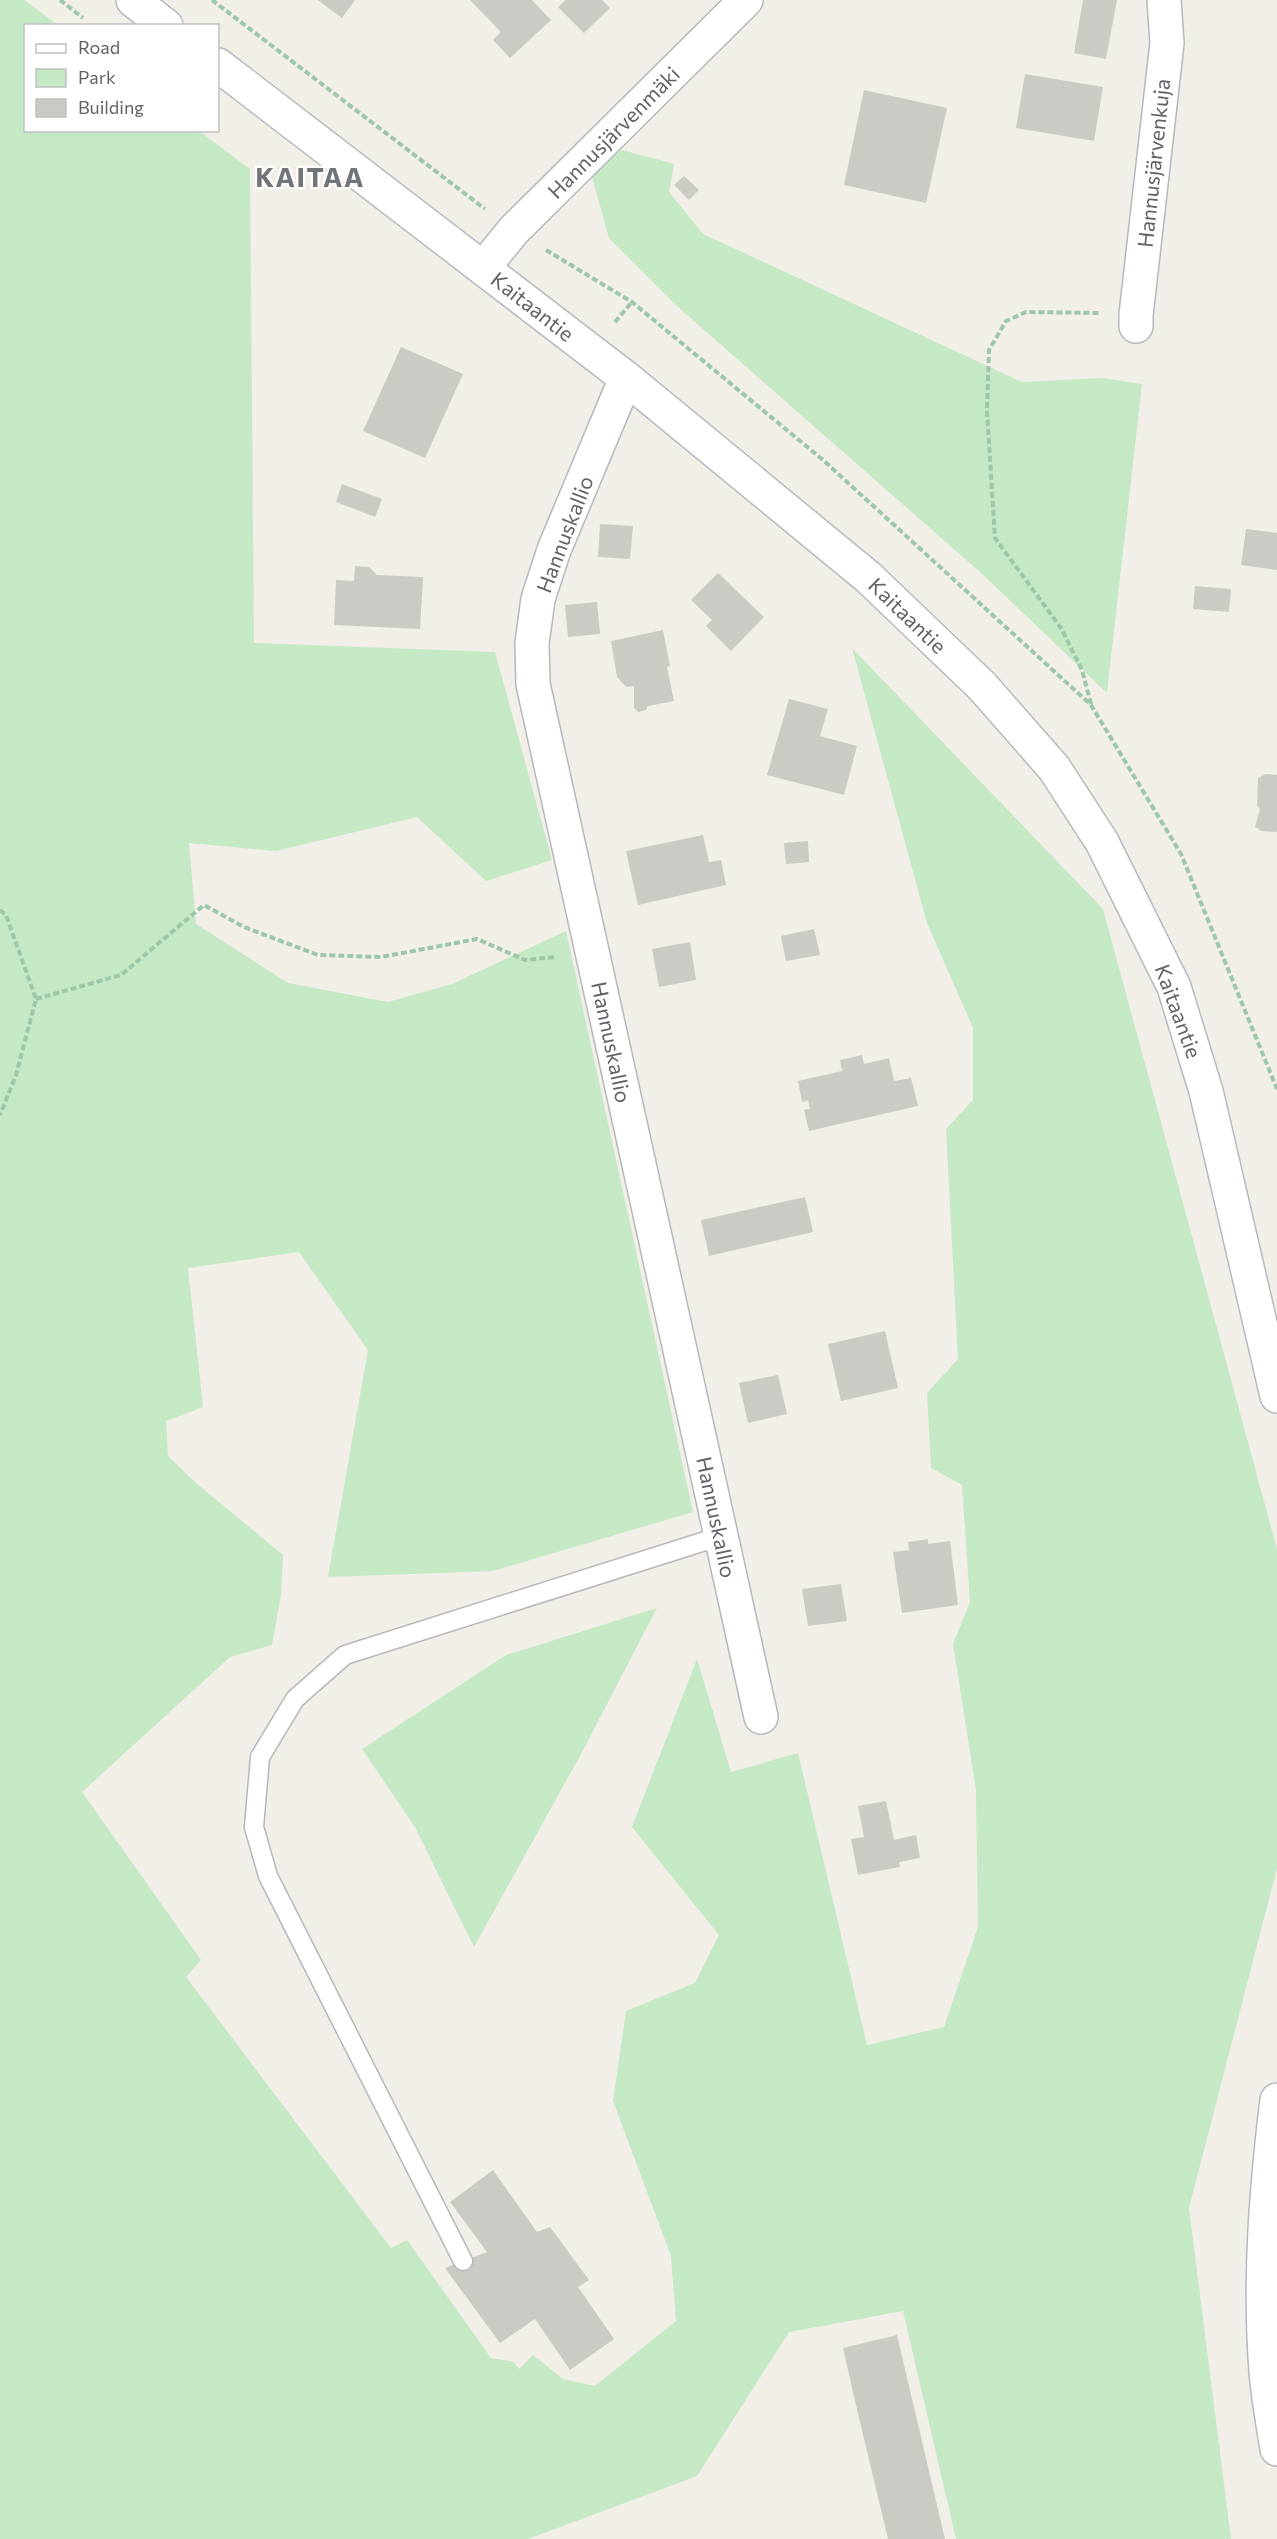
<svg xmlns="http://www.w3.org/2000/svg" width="1277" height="2539" font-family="Commissioner,sans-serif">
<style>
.green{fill:#c5e8c5}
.building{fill:#cccac5}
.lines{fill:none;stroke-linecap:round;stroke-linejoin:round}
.lane-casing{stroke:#b5b8bc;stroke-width:21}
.street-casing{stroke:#b5b8bc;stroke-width:36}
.secondary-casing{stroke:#b6babf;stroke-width:36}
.path{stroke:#9cc7a9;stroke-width:4;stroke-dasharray:6 3;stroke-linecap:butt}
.lane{stroke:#fff;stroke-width:18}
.street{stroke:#fff;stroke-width:33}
.secondary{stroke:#fff;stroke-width:33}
.labels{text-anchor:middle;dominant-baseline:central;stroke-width:4.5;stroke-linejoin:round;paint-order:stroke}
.street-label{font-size:21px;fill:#5f6368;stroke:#fff}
.district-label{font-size:27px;font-weight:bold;letter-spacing:1.5px;fill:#70757a;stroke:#fff}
</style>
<rect width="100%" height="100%" fill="#f1efe8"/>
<g class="green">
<polygon points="0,0 24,0 58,25 26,26 26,130 199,131 250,169 254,643 495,652 552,860 486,881 417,817 276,851 189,843 196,924 288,983 388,1002 452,984 566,931 693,1512 493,1571 328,1577 368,1350 299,1252 188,1268 203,1407 166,1421 168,1456 197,1484 283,1555 281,1595 272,1645 230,1657 82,1792 201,1960 186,1977 391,2248 407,2240 491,2358 514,2362 519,2369 533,2355 563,2379 595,2386 676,2321 671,2256 613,2101 626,2011 695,1983 719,1935 632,1827 697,1659 731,1772 798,1753 867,2045 944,2027 978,1927 976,1790 953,1644 970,1602 962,1485 931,1468 927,1393 958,1359 946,1129 973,1100 973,1028 927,923 852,648 1103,909 1277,1549 1277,1868 1189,2208 1231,2539 956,2539 903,2311 789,2332 697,2476 528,2539 0,2539"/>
<polygon points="622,150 674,164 669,192 703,234 1022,382 1102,378 1142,384 1107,693 980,572 678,307 609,238 591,173"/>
<polygon points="657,1608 581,1754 474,1947 415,1827 362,1749 506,1655"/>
</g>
<g class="building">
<polygon points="318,0 355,0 342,18"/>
<polygon points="470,0 532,0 551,20 510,58 493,40 501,32"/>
<polygon points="566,0 602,0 610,8 584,33 558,7"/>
<polygon points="1083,0 1117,0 1106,59 1074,53"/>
<polygon points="1025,74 1103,87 1094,141 1016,128"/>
<polygon points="864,90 947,108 926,203 844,185"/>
<polygon points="684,176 699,190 689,200 674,185"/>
<polygon points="401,347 463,374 425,458 363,431"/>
<polygon points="342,484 382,499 375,517 336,502"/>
<polygon points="600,524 633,526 630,559 598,557"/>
<polygon points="1246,529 1277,533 1277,570 1241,565"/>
<polygon points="355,566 369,567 377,575 423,577 420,629 334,625 336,580 354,581"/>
<polygon points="718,573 764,617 731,651 706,626 712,620 691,600"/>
<polygon points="1195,586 1231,589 1229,612 1193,609"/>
<polygon points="597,602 600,634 568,637 565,605"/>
<polygon points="663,630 670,666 667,667 674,701 648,706 646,710 638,712 634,708 634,686 626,687 617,677 611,641"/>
<polygon points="789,699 828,709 820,736 857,746 844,795 767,775"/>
<polygon points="1266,774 1277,775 1277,832 1262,831 1255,827 1260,809 1257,806 1258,778"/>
<polygon points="703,835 709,862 721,860 726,885 638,905 626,851"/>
<polygon points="808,841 809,862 786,864 784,843"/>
<polygon points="814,929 820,955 786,961 781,936"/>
<polygon points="690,942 696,980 659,987 652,949"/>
<polygon points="862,1055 864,1064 889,1058 894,1081 911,1078 918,1106 809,1131 804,1110 810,1109 808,1100 802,1102 798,1081 842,1071 840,1060"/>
<polygon points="805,1197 813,1232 709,1256 701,1220"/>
<polygon points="885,1331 898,1388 841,1401 828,1344"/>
<polygon points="778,1375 787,1414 748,1423 739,1383"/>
<polygon points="928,1539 928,1544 950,1541 958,1605 902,1613 893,1552 909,1550 908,1542"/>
<polygon points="841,1584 847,1621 808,1626 802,1589"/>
<polygon points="886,1801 894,1840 916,1835 920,1858 899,1862 900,1867 858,1875 851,1839 864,1837 858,1806"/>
<polygon points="493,2170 537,2232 550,2227 589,2280 578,2287 614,2339 570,2370 535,2319 500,2343 445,2268 487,2252 450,2202"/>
<polygon points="897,2335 945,2539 888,2539 855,2401 843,2348"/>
</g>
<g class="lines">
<defs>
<polyline id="lane" points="463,2261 268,1876 254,1827 260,1757 295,1699 345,1655 721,1536"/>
<g id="street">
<polyline points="483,268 514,230 746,0"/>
<polyline points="1136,326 1136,315 1167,43 1164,0"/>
<polyline points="626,378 554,550 538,599 532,643 533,684 761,1717"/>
</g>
<g id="secondary">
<polyline points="133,0 166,26"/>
<polyline points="218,65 626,378 868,577 982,686 1054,768 1102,842 1174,987 1206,1091 1277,1396"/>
<path d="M1277,2100c-11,90 -18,180 -11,271 2,26 7,52 11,78"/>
</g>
</defs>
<use href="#lane" class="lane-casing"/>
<use href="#street" class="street-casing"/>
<use href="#secondary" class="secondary-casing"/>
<g class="path">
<polyline points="60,0 83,18"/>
<polyline points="212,0 485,209"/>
<polyline points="546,250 632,302 823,460 1091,705 1181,854 1277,1089"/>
<polyline points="615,322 632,302"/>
<polyline points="1091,704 1082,670 1061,628 995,538 987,411 989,350 1006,321 1026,312 1100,313"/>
<polyline points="0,910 6,915 36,999 16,1075 0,1115"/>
<polyline points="36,999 121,975 204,905 244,927 318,955 381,957 477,939 525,960 556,957"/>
</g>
<use href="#lane" class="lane"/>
<use href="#street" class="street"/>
<use href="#secondary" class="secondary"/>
</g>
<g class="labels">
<g class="street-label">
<text transform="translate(613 132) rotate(-45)">Hannusjärvenmäki</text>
<text transform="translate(1153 163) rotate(-84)">Hannusjärvenkuja</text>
<text transform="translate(533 306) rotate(38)">Kaitaantie</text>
<text transform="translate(564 534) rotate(-69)">Hannuskallio</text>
<text transform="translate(908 615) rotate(44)">Kaitaantie</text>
<text transform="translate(1179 1011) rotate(70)">Kaitaantie</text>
<text transform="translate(612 1042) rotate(78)">Hannuskallio</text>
<text transform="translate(717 1517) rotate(78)">Hannuskallio</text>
</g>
<g class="district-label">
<text x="310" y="176">KAITAA</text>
</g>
</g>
<rect x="24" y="24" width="195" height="108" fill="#ffffff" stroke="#bfc1c3" stroke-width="1.5"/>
<rect x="36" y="44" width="30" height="9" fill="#ffffff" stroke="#bfc1c3" stroke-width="1.5"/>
<text x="78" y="54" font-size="18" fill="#5f6368">Road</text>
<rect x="36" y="69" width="30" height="18" fill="#c5e8c5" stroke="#bfc1c3" stroke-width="1.5"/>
<text x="78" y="84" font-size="18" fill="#5f6368">Park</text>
<rect x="36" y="99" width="30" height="18" fill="#cccac5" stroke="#bfc1c3" stroke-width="1.5"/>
<text x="78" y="114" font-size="18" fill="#5f6368">Building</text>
</svg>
